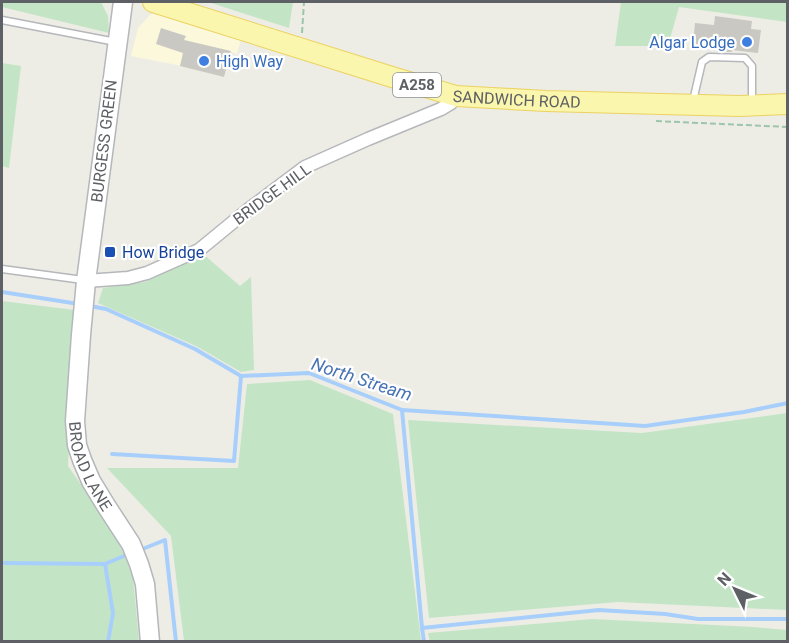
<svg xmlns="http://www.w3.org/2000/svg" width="789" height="643" font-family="Roboto,sans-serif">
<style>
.commercial{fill:#fcf8dc}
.green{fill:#c3e5c6}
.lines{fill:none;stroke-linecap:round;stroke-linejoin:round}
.stream{stroke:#a8cffb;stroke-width:4}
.building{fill:#cac8c2}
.lane-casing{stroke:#b5b7bb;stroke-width:9}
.street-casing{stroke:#b5b7bb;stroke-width:15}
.secondary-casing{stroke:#b4b7bc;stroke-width:21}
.primary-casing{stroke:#ebd261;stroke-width:22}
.path{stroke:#9cc5ac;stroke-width:2;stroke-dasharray:6 3;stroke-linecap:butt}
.lane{stroke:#fff;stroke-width:6}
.street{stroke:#fff;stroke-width:12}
.secondary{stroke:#fff;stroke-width:18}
.primary{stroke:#fbf6ad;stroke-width:20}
.shop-dot{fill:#3f7fe0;stroke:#fff;stroke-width:2}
.transit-dot{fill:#1a4fb4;stroke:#fff;stroke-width:2}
.labels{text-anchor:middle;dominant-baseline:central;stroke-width:4.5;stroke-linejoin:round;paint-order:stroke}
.shield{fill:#fff;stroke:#8e9093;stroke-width:1.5}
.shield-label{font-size:15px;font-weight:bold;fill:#5d6065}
.shop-label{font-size:16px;fill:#366cbe;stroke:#fff;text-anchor:end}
.street-label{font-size:16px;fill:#5d6065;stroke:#fff}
.transit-label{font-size:16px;fill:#164399;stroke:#fff;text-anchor:start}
.water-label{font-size:18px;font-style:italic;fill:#4873b5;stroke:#fff}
</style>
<rect width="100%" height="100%" fill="#eeede5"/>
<polygon class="commercial" points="168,8 243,32 237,54 231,52 224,77 177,65 131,56 138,28 150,15"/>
<g class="green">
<polygon points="2,2 101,2 108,16 109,33 2,7"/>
<polygon points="208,2 293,2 289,28"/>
<polygon points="621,2 787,2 787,22 679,7 668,46 615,46"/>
<polygon points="2,63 21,66 9,168 2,166"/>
<polygon points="202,253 240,286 251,277 254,370 241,372 196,346 98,303 103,288 145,282"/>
<polygon points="2,301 75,310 68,466 115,533 133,577 139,641 2,642"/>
<polygon points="310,380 393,414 421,641 184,641 171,536 107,468 238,468 247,384"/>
<polygon points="787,413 787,610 618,602 429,618 408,420 642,433"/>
<polygon points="592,619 754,627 787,630 787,641 430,642 428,633"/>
</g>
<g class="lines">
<g class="stream">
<polyline points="2,292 79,304"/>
<polyline points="90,306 106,309 195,349 241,376"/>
<polyline points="241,376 309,373 402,410 645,426 744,412 788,403"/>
<polyline points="402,410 422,628 599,610 665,614 698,619 788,619"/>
<polyline points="112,454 234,461 241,376"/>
<polyline points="145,548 165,540 176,642"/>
<polyline points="2,563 105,564 113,613 108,642"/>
<polyline points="105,564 124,556"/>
<polyline points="422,628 424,642"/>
</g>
</g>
<g class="building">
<polygon points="715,16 752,21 751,29 761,30 758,53 732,50 732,52 717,52 718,47 693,44 695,23 714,25"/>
<polygon points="161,28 186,36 184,40 231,51 224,77 180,66 183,53 156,44"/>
</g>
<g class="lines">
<defs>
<g id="lane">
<polyline points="2,20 116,42"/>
<polyline points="693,101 702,62 709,57 745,58 752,66 752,101"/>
<polyline points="2,269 83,280"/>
</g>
<polyline id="street" points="86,281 128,278 147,273 199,250 249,209 305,167 368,139 441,109 451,103 456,96"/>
<g id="secondary">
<path id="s1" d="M123,2l-37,279 -5,54 -6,86 2,24 5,15 9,21 14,23 26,40 8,20 6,20 5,58"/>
</g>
<g id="primary">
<path id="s2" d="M153,2l239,75 64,19 90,5 193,5 49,-2"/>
</g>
</defs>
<use href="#lane" class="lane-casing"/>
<use href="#street" class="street-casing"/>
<use href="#secondary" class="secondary-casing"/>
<use href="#primary" class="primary-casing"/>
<g class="path">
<polyline points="302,33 304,2"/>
<polyline points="656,121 788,127"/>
</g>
<use href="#lane" class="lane"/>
<use href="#street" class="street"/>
<use href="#secondary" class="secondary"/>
<use href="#primary" class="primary"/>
</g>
<g class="shop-dot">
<circle cx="747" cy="42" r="6"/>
<circle cx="204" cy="61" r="6"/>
</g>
<rect class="transit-dot" x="104" y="246" width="12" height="12" rx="3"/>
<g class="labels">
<rect class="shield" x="393" y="73" width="48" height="24" rx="4.5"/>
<g class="shield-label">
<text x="417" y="85">A258</text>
</g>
<g class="shop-label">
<text x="735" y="42">Algar Lodge</text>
<text x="216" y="61" text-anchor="start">High Way</text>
</g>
<g class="street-label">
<text stroke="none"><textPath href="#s2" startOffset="378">SANDWICH ROAD</textPath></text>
<text transform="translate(104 141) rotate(-83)">BURGESS GREEN</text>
<text transform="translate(272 194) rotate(-36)">BRIDGE HILL</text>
<text stroke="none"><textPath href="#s1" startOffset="470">BROAD LANE</textPath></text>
</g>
<g class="transit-label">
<text x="122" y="252">How Bridge</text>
</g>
<g class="water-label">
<text transform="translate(362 379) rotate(18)">North Stream</text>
</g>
</g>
<rect width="789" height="643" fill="none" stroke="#5d6065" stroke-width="6"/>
<g transform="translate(735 589) rotate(313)" stroke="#ffffff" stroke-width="4.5" paint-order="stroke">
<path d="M0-4.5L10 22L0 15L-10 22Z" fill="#5d6065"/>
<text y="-9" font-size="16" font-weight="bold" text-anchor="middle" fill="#5d6065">N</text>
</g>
</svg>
